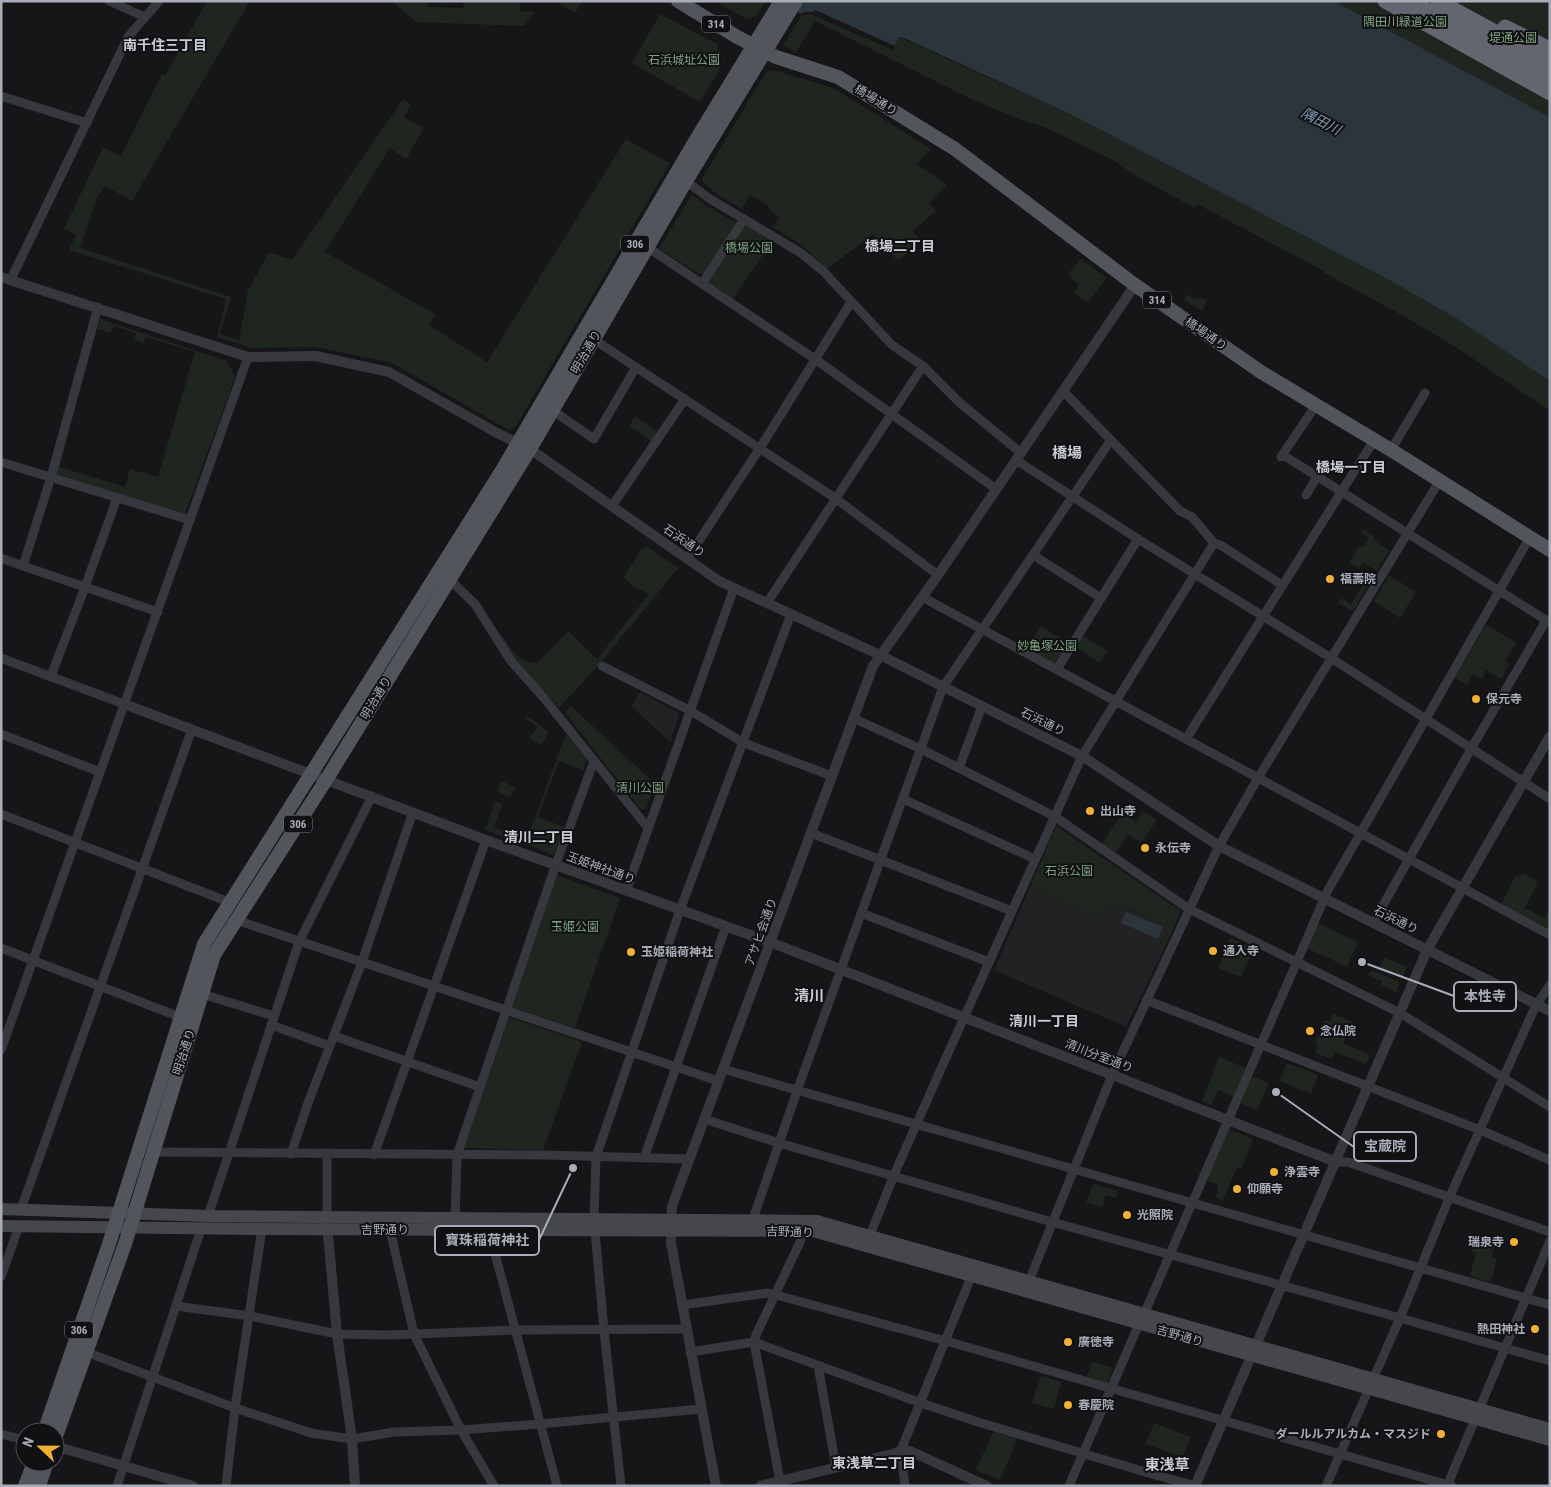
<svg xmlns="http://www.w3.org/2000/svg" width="1551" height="1487" font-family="'Roboto Condensed','Noto Sans JP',sans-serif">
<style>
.built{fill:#222225}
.green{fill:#1e261f}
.water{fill:#2c353c}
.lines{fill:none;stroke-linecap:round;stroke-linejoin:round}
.minor{stroke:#37383d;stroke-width:9}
.tertiary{stroke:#37383d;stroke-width:10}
.secondary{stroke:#45474d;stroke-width:12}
.primary{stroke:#53555c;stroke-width:14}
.motorway{stroke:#63666e;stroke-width:15}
.poi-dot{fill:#f2b134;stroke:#111113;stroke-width:2}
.labels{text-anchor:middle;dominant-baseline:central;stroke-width:4;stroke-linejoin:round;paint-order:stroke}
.shield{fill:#111113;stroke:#7b7e86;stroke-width:1}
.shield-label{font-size:11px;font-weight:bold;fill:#a8adb8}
.park-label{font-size:12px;fill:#7fa381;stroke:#111113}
.street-label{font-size:12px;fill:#a8adb8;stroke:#111113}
.poi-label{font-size:12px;font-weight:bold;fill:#a8adb8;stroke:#111113;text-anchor:start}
.neighbourhood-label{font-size:14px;font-weight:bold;fill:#c9ccd4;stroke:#111113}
.water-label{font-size:14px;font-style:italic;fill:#7f9bb3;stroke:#111113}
.quarter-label{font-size:15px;font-weight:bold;fill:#c9ccd4;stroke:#111113}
.leader{fill:none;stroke:#a8adb8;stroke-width:2}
.callout-dot{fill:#a8adb8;stroke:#111113;stroke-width:2}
.callout{fill:#111113;stroke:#a8adb8;stroke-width:2}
.callout-label{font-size:14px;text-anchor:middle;font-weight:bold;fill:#a8adb8}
</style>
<rect width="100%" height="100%" fill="#161618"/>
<g class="built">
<polygon points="640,692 678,713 679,716 670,742 631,706"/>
<polygon points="1030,887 1103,920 1110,905 1123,906 1169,926 1161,944 1165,947 1126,1027 994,970"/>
</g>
<g class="green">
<polygon points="207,1 250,1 132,201 105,186 102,192 98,195 80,248 231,297 220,334 239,340 248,290 269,252 292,260 403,99 411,104 404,117 424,128 406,159 390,148 325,252 435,314 429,325 487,362 626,139 670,163 515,428 509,430 392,363 316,347 252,348 217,337 226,299 69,250 76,235 64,229 103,147 121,156 162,74 165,76"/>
<polygon points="392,1 428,1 428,7 463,8 464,1 521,1 520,11 535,12 524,26 416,22"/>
<polygon points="554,1 582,1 575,13"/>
<polygon points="715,1 766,1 756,16 747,19"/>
<polygon points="1334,1 1396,1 1431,20 1441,1 1550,1 1550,117"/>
<polygon points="660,14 717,44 722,65 700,102 632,63"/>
<polygon points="807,14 813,15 893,50 899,37 1072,115 1391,281 1454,317 1550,381 1550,411 1459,349 1407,318 1323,272 1324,271 1197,204 1195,208 1150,184 1119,165 1119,163 1044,127 1021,120 971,99 815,21 796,52 783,45 801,16"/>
<polygon points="773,70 834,88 931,149 917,164 947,185 929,203 936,211 913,231 922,241 898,261 873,234 827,269 803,246 774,228 779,217 772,212 767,205 750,195 742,209 715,193 701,180 766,72"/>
<polygon points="692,194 705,205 735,222 736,224 704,274 699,274 659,249"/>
<polygon points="746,224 773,240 733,299 707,282"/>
<polygon points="1081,259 1107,278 1088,302 1074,293 1079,285 1068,274"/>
<polygon points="1187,294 1192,298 1207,299 1202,311 1184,300"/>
<polygon points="100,319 227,361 235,377 185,514 55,474 77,388 80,389 60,467 125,487 130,469 158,477 191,365 195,352 146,337 144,343 134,340 136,333 114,326 110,333 97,329"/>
<polygon points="635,416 658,432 651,441 629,426"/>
<polygon points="1363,529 1374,536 1373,540 1389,550 1377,571 1363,563 1359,569 1350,562 1358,547 1363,547 1369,538 1361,533"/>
<path d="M647,546l31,22 -81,99 -38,41 -46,-50 -13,-23 1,-1c11,15 16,30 37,29l30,-32 29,28 52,-65 -16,-7 -9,-10 16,-26z"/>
<polygon points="1389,575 1416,592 1400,618 1374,601"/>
<polygon points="1365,582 1369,585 1353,611 1338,603 1341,598 1351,604"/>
<polygon points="1486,625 1516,642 1505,662 1509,664 1501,679 1486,670 1482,679 1473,674 1467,685 1455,678"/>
<polygon points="1041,626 1068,643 1054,664 1026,649"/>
<polygon points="1083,636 1107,651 1100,663 1076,647"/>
<polygon points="571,706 655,784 646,809 641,810 566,714 566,711"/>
<polygon points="527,716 549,732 541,745 529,738 537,727 525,718"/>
<polygon points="566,734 587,759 583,770 559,761 538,817 564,827 554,855 525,844"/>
<polygon points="502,781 516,788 510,797 497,791"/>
<polygon points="495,801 502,804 494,827 507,832 505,837 485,830"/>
<polygon points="1143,811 1157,820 1141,843 1128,834 1115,853 1102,844 1122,813 1136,822"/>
<polygon points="1056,826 1181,911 1165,947 1161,945 1168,926 1124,906 1121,910 1110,905 1103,920 1030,887"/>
<polygon points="1522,873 1538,882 1525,908 1545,918 1550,910 1550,930 1501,904 1516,875 1520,877"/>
<polygon points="557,875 620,898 575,1028 512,1007"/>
<polygon points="1318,923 1358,942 1347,967 1307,948"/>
<polygon points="1230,938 1254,948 1241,977 1218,968"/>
<polygon points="1384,957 1407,967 1403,977 1380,968"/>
<polygon points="1371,970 1400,982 1396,992 1381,985 1382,981 1367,975"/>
<polygon points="1333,1014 1353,1022 1343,1043 1370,1055 1366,1064 1335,1052 1332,1059 1315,1053 1318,1046 1315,1044 1325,1020 1330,1022"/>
<polygon points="509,1017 582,1042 543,1150 464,1148"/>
<polygon points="1219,1057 1246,1068 1234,1097 1218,1090 1211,1105 1202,1101"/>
<polygon points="1287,1063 1318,1075 1311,1094 1280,1081"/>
<polygon points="1252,1076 1269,1083 1257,1110 1241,1103"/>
<polygon points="1228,1129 1253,1139 1241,1169 1237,1167 1223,1201 1216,1198 1218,1185 1206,1180"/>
<polygon points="1093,1184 1118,1191 1116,1198 1106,1195 1102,1207 1086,1202"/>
<polygon points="1476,1235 1496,1243 1491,1257 1497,1259 1491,1282 1470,1276 1476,1253 1471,1251"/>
<polygon points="1092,1361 1113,1368 1108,1383 1087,1376"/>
<polygon points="1041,1376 1061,1382 1054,1409 1032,1403"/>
<polygon points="1154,1423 1191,1437 1182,1457 1146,1444"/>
<polygon points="993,1432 1017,1439 1000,1480 976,1470"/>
</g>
<g class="water">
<polygon points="780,1 1334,1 1550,117 1550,381 1454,317 1391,281 1072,115 904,38 899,37 895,46 815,10 814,12 804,12 801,14"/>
<polygon points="1126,912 1163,927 1158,939 1121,923"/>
</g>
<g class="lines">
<g class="minor">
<polyline points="109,1 145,17"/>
<polyline points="1,96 87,123"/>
<polyline points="686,181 710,199 801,253 823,271 892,345 923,366 960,403 1021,453"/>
<polyline points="647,247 815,359 996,489"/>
<polyline points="11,279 128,37 159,1"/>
<polyline points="702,284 744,219"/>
<polyline points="593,339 835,498 938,575"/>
<polyline points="1063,391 1180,511 1192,517 1214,543 1222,546 1282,585"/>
<polyline points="552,410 594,439 636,367"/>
<polyline points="1391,450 1425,393"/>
<polyline points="1283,455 1549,622"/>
<polyline points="1281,457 1316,405"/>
<polyline points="1016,460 1138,539 1331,658 1550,799"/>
<polyline points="1,462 190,520"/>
<polyline points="1306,495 1317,477"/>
<polyline points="117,498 85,587 158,612"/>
<polyline points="612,506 685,399"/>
<polyline points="1033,555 1101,598"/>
<polyline points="1,558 23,566"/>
<polyline points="687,559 760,448 851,302"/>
<polyline points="449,579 475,604 511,661 543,697 648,828"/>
<polyline points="922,597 1550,935"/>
<polyline points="767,603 923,366"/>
<polyline points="1,658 124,704"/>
<polyline points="602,666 689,710 744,743 832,776"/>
<polyline points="1057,669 1138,539"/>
<polyline points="51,676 85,587 23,566 51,477 98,307"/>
<polyline points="853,718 921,749 1054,816 1189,909 1400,1013 1550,1107"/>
<polyline points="1,734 100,772"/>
<polyline points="1186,739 1369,448 1374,443 1381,444"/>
<polyline points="959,768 982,706"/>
<polyline points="903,799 1035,859"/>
<polyline points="1,814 229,902"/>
<polyline points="811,833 1012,911"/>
<polyline points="626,891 734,588"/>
<polyline points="861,913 989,962"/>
<polyline points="236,920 718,1081"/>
<polyline points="1374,924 1378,914 1471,749 1544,624 1544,619"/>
<polyline points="1,948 185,1019"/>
<polyline points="202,994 274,1016"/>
<polyline points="1146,1000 1480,1130 1550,1160"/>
<polyline points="271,1025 330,1046"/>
<polyline points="334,1036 480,1087"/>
<polyline points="1,1050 248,357"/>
<polyline points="723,1069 1550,1305"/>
<polyline points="704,1119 779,1143 1052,1222 1400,1318 1550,1361"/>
<polyline points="152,1152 547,1155 689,1159"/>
<polyline points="291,1154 308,1103 362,962 413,812"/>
<polyline points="374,1155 486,840"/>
<polyline points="644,1158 726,926"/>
<polyline points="1336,1162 1348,1162 1550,1232"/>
<polyline points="21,1209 192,729"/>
<polyline points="208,1216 299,942 372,796"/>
<polyline points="327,1217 327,1153"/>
<polyline points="455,1218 457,1155 556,864 594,761"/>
<polyline points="594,1219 596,1157 680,910 791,614"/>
<polyline points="753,1219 797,1091 943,687 1111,440"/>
<polyline points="390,1230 414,1334 461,1430 494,1486"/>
<polyline points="489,1231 557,1486"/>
<polyline points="595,1231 604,1330 621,1486"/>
<polyline points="870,1235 894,1175 940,1071 1082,756 1214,543"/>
<polyline points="1,1277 19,1226"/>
<polyline points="1029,1281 1112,1075 1219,846 1258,778 1440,480"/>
<polyline points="682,1305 768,1293 776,1295 946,1341 1452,1486"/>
<polyline points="176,1306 250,1316 337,1334 389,1335 515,1330 686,1329"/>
<polyline points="1144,1314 1328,890 1530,537"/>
<polyline points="86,1352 235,1408 311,1433 352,1439 394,1432 461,1430 540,1424 701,1409"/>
<polyline points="690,1352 754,1342 921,1403 978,1422 1152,1474 1196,1486"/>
<polyline points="821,1366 819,1371 836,1467"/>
<polyline points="1,1434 25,1440"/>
<polyline points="780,1481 754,1342 756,1335 800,1242 803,1231"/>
<polyline points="117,1486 201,1229"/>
<polyline points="226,1486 235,1408 262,1229"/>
<polyline points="905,1486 901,1450 971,1277"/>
<polyline points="1069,1486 1139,1324"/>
<polyline points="1326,1486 1400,1318 1450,1196 1536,1005 1550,985"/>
<polyline points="1447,1486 1550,1241"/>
</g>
<g class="tertiary">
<polyline points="1,277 248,357 316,356 389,372 497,433 530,449 719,581 880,655 1082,756 1219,846 1550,1011"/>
<polyline points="124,704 486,840 770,942 1336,1162"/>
<polyline points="327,1223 337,1334 352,1439 355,1486"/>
<polyline points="55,1446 193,1486"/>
<polyline points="716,1486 671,1243 672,1206 873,666 938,575 1135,285"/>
<polyline points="760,1486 896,1453 901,1450 910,1451 987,1486"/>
<polyline points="1195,1486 1427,950 1550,736"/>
</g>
<g class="secondary">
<polyline points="1,1209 208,1216 817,1221 1550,1429"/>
<polyline points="1,1226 262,1229 813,1231 1550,1440"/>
</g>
<g class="primary">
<polyline points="678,1 739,38 776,57 838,77 955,149 1135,285 1261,372 1391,450 1550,550"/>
<polyline points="44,1432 109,1244 204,944 501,472 697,138 781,1"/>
<polyline points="55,1439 125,1244 214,955 326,780 530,449 686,181 796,1"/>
<polyline points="25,1486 34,1462"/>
<polyline points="39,1486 47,1462"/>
</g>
<g class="motorway">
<polyline points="1385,1 1550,93"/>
<polyline points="1410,1 1490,44 1550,79"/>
<polyline points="1438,1 1501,35 1550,64"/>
<polyline points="1505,27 1550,49"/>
</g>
</g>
<g class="poi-dot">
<circle cx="1330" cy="579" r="5"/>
<circle cx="1476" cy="699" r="5"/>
<circle cx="1090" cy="811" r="5"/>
<circle cx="1145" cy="848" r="5"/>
<circle cx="1213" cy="951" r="5"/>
<circle cx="631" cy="952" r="5"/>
<circle cx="1310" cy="1031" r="5"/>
<circle cx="1274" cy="1172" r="5"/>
<circle cx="1237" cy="1189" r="5"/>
<circle cx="1127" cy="1215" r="5"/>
<circle cx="1514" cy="1242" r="5"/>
<circle cx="1535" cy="1329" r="5"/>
<circle cx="1068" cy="1342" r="5"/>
<circle cx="1068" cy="1405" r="5"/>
<circle cx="1441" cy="1434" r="5"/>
</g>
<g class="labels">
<g class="shield">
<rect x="702" y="15.5" width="28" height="17" rx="4"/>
<rect x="621" y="235.5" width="28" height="17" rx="4"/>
<rect x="1143" y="291.5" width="28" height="17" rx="4"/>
<rect x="284" y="815.5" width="28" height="17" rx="4"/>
<rect x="65" y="1321.5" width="28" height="17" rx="4"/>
</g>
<g class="shield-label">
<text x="716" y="24">314</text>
<text x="635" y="244">306</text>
<text x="1157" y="300">314</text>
<text x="298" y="824">306</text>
<text x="79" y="1330">306</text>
</g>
<g class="park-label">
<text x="1405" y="22">隅田川緑道公園</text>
<text x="1513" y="38">堤通公園</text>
<text x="684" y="60">石浜城址公園</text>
<text x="749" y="248">橋場公園</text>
<text x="1047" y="646">妙亀塚公園</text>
<text x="640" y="788">清川公園</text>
<text x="1069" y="871">石浜公園</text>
<text x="575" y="927">玉姫公園</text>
</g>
<g class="street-label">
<text transform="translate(876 100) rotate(32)">橋場通り</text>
<text transform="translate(1206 334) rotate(35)">橋場通り</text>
<text transform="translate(586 352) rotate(-60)">明治通り</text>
<text transform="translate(684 541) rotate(35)">石浜通り</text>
<text transform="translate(376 698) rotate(-59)">明治通り</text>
<text transform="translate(1043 722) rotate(26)">石浜通り</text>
<text transform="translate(601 868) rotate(20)">玉姫神社通り</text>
<text transform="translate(1396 920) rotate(26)">石浜通り</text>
<text transform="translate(761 932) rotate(-70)">アサヒ会通り</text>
<text transform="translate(184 1052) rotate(-72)">明治通り</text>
<text transform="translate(1099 1056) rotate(21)">清川分室通り</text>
<text x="385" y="1230">吉野通り</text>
<text transform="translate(790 1232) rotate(2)">吉野通り</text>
<text transform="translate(1180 1336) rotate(16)">吉野通り</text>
</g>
<g class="poi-label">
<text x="1340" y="579">福壽院</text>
<text x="1486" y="699">保元寺</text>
<text x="1100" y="811">出山寺</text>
<text x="1155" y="848">永伝寺</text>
<text x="1223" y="951">通入寺</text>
<text x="641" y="952">玉姫稲荷神社</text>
<text x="1320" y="1031">念仏院</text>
<text x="1284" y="1172">浄雲寺</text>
<text x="1247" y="1189">仰願寺</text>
<text x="1137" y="1215">光照院</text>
<text x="1504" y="1242" text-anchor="end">瑞泉寺</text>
<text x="1525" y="1329" text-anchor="end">熱田神社</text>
<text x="1078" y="1342">廣徳寺</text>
<text x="1078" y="1405">春慶院</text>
<text x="1431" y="1434" text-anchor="end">ダールルアルカム・マスジド</text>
</g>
<g class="neighbourhood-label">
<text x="165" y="45">南千住三丁目</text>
<text x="900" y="246">橋場二丁目</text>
<text x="1351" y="467">橋場一丁目</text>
<text x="539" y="837">清川二丁目</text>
<text x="1044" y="1021">清川一丁目</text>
<text x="874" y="1463">東浅草二丁目</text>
</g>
<g class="water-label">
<text transform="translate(1321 121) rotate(27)">隅田川</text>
</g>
<g class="quarter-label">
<text x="1067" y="453">橋場</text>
<text x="809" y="996">清川</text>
<text x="1167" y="1465">東浅草</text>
</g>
</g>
<path class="leader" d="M1362 962L1454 996M1276 1092L1354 1147M573 1168L539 1240"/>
<g class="callout-dot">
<circle cx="1362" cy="962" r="5"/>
<circle cx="1276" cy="1092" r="5"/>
<circle cx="573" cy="1168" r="5"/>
</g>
<g class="callout">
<rect x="1454" y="982" width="62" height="29" rx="5"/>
<rect x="1354" y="1132" width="62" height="29" rx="5"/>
<rect x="435" y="1226" width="104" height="29" rx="5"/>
</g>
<g class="callout-label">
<text x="1485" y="1001">本性寺</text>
<text x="1385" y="1151">宝蔵院</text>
<text x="487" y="1245">寶珠稲荷神社</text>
</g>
<rect width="1551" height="1487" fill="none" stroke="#a8adb8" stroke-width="5"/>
<g transform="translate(40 1447) rotate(292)"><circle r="24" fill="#111113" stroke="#4d4f55"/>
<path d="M0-4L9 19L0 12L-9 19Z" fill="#f2b134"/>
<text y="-8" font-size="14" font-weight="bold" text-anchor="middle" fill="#a8adb8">N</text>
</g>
</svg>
